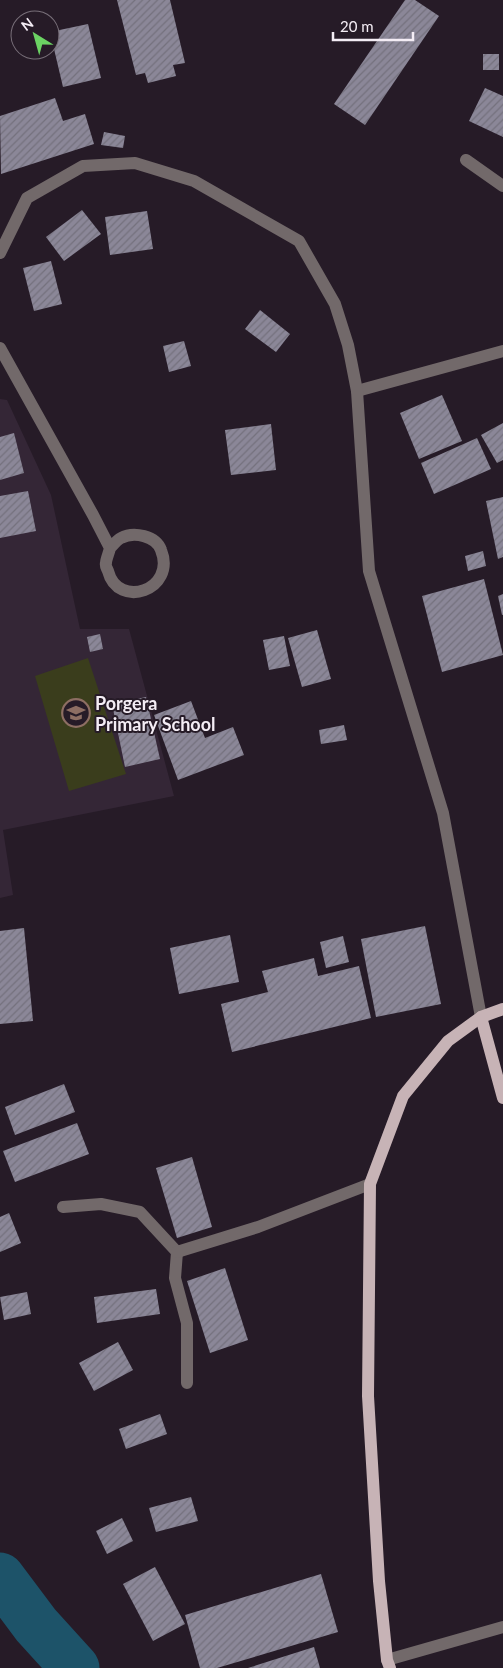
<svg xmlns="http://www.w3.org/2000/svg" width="503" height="1668" font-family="Lato,sans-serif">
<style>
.built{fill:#342636}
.grass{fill:#3a3d1c}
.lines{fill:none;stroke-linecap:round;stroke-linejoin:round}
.river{stroke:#1d5369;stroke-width:49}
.building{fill:url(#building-hatch)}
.lane{stroke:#72696a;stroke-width:12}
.street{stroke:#72696a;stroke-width:12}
.primary{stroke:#c7b3b6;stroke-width:12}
.labels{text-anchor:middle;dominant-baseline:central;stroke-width:4;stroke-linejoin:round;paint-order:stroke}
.poi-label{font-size:18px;font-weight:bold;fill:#f4edf5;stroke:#261b27;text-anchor:start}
</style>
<defs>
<pattern id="building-hatch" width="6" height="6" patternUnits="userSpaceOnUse" patternTransform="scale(1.25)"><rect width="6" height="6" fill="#8b8798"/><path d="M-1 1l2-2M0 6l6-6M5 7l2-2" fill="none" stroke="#74717d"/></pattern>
</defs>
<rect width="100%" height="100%" fill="#261b27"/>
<polygon class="built" points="0,399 7,400 51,495 80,629 129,629 174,796 3,830 13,895 0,898"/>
<polygon class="grass" points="88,658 126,774 69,791 35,676"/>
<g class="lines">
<polyline class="river" points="0,1577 36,1625 75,1668"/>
</g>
<g class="building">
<polygon points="117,0 170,0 185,63 173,65 176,76 148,83 145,73 136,75"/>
<polygon points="405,0 415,0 439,16 365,125 334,104"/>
<polygon points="88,24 101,78 63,87 50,32"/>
<rect x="483" y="54" width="16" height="16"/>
<polygon points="485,88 503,96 503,137 469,121"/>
<polygon points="55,98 63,121 85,114 94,144 1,174 0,116"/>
<polygon points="104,132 125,136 123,148 101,145"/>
<polygon points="82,210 101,234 64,261 46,237"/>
<polygon points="147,211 153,249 110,255 105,217"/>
<polygon points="51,261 62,304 34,311 23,268"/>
<polygon points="260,310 290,334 276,352 245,329"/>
<polygon points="184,341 191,366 169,372 163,346"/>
<polygon points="442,395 462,441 419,459 400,413"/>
<polygon points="503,423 503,460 497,463 481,435"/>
<polygon points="271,424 276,470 231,475 225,430"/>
<polygon points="14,433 24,473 0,480 0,437"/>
<polygon points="477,438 491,469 434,494 421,463"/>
<polygon points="28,491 36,531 0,538 0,496"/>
<polygon points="503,497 503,557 498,559 486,501"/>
<polygon points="483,551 486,566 468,571 465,556"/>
<polygon points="484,579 503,655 442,672 422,596"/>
<polygon points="503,594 503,615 502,615 498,596"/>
<polygon points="317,630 331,679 302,687 288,638"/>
<polygon points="100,634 103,649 90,652 87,637"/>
<polygon points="284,636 290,666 269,670 263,640"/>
<polygon points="146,697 160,759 125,767 112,704"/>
<polygon points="191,701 205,738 233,727 244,755 178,780 154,715"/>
<polygon points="344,725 347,740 321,744 319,730"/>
<polygon points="425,926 441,1004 376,1017 361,939"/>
<polygon points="24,928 33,1021 0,1024 0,931"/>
<polygon points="230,935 239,982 179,994 170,948"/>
<polygon points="343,936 349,962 326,968 320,942"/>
<polygon points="314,958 318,976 359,966 371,1018 232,1052 221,1004 268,992 262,971"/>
<polygon points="64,1084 75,1112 15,1135 5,1107"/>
<polygon points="77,1123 89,1154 15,1182 3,1151"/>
<polygon points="192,1157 212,1227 177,1238 156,1168"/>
<polygon points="9,1213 21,1243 0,1252 0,1217"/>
<polygon points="225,1268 248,1340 210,1353 187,1281"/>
<polygon points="156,1289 160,1314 97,1323 94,1297"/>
<polygon points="27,1292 31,1314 4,1320 0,1297"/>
<polygon points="118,1342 133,1370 94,1391 79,1363"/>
<polygon points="160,1414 167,1434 126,1449 119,1429"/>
<polygon points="191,1497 198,1521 156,1532 149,1508"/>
<polygon points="122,1518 133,1541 107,1554 96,1531"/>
<polygon points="155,1567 185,1624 153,1641 123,1584"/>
<polygon points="321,1574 338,1632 217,1668 200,1668 185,1615"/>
<polygon points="314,1647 320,1668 248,1668"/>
</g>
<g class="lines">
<g class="lane">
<polyline points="466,160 503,186"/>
<polyline points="357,391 503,351"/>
<polyline points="63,1207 101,1204 140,1212 177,1252 175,1278 187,1323 187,1383"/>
<polyline points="177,1252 258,1227 370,1184"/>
</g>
<g class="street">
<polyline points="0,253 27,198 83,166 135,163 194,181 299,241 335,304 348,345 357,391 369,571 443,813 481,1017"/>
<path d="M0,348l93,167 17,33c-1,5 -4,11 -4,15 -1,3 1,5 2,8 10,39 69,19 53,-21 -5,-14 -27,-19 -40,-12 -4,2 -8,7 -11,10"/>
<polyline points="387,1660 503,1627"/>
</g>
<g class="primary">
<polyline points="481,1017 503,1098"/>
<polyline points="390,1668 387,1660 379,1581 368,1396 370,1184 403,1096 448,1041 481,1017 503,1009"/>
</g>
</g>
<defs>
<symbol id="school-ring" viewBox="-11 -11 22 22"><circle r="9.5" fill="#261b27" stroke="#8d6e63" stroke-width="1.5"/><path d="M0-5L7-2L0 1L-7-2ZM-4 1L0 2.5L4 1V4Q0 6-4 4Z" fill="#8d6e63"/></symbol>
</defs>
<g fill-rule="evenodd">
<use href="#school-ring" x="60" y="697" width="32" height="32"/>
</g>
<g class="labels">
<g class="poi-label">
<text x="95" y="703">Porgera<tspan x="95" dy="21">Primary School</tspan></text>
</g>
</g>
<g transform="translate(35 35) rotate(323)"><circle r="24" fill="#261b27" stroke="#786f79"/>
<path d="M0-4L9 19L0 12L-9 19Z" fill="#6bd363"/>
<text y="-8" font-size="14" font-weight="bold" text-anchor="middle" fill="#f4edf5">N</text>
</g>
<path d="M333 32v8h80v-8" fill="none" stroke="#f4edf5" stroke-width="2.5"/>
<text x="340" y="32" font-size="15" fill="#f4edf5" stroke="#261b27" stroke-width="4" paint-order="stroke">20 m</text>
</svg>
